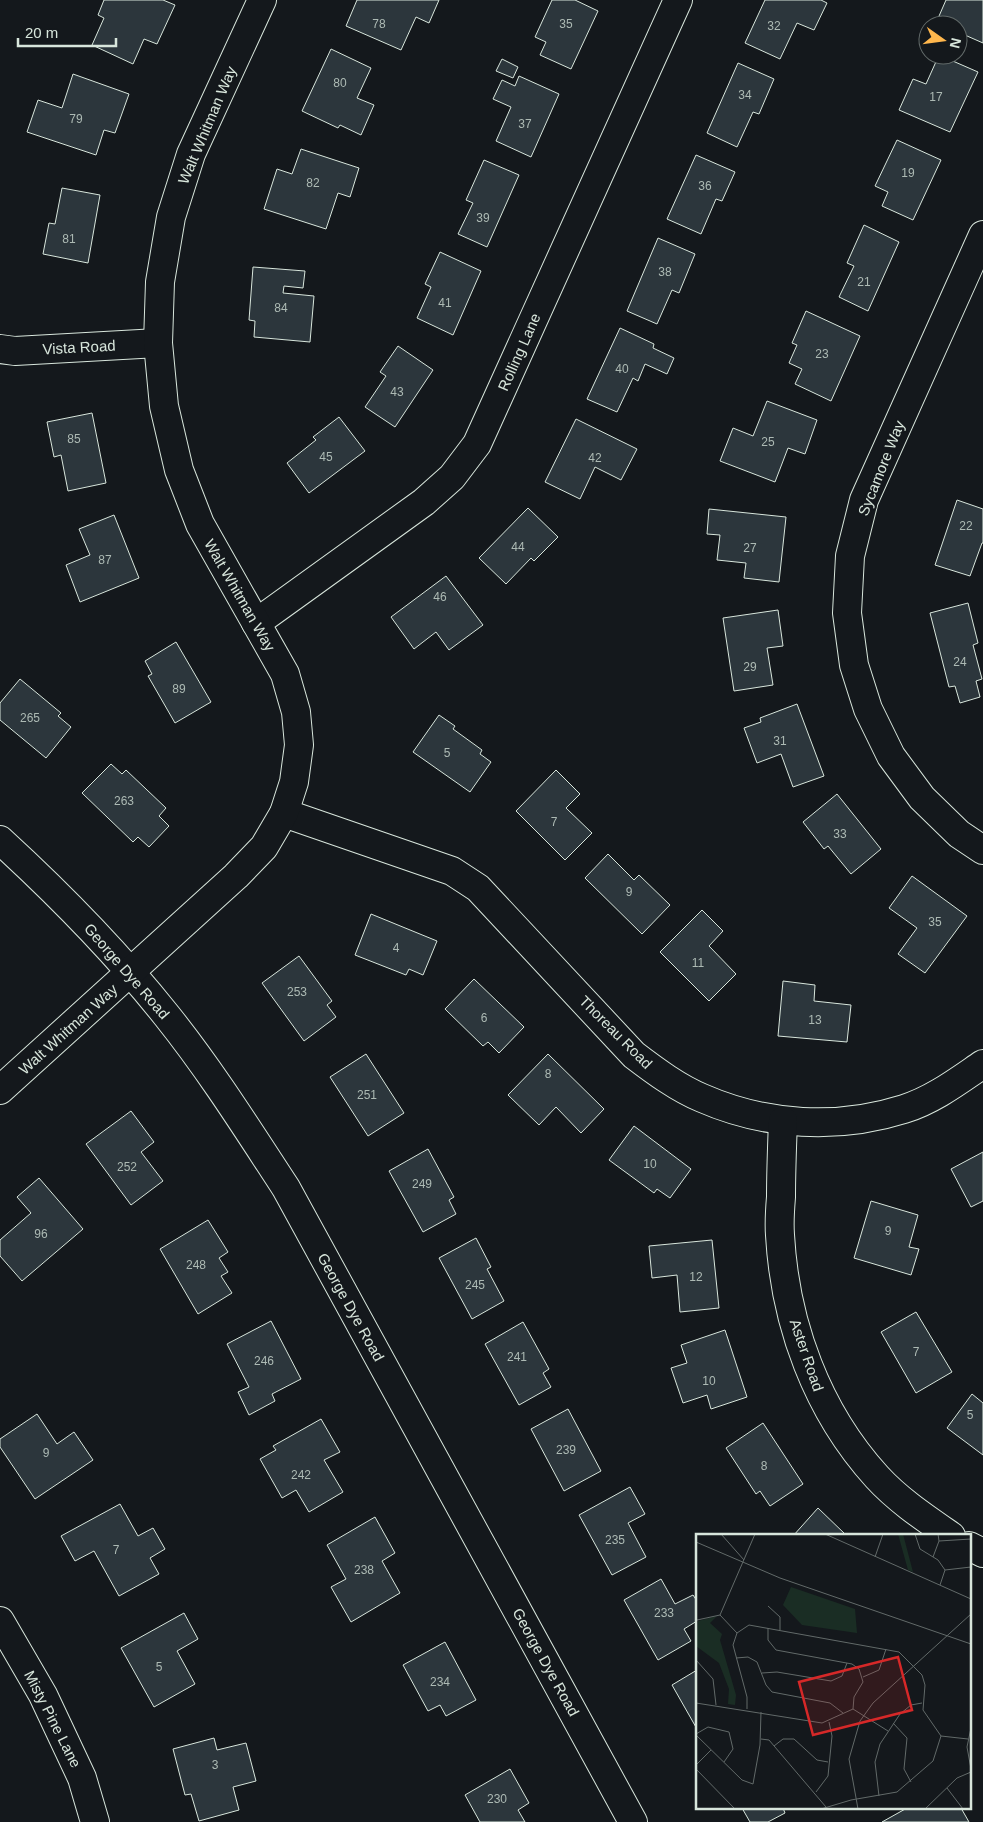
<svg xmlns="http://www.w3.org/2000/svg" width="983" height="1822" font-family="Helvetica,sans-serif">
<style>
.building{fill:#2c363c;stroke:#d8e6dc}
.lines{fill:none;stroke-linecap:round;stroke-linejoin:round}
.minor-casing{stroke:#d8e6dc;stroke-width:30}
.minor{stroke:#14181c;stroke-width:28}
.labels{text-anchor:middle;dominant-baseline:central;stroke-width:4;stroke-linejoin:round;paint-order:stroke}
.number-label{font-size:12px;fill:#adbab4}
.street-label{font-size:15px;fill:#d8e6dc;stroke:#14181c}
.inset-road{fill:none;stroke:#626a69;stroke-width:1}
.view{fill:#d62828;fill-opacity:0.15;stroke:#d62828;stroke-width:2.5}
.inset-edge{fill:none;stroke:#d8e6dc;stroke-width:2.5}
</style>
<rect width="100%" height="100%" fill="#14181c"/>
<g class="building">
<polygon points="104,0 163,0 175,5 157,44 144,39 133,64 92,45 104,18 98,15"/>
<polygon points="357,0 439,0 429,23 416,17 401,50 346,26"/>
<polygon points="552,0 575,0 598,11 571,69 540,55 546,42 535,37"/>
<polygon points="765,0 821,0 827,3 814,30 797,23 780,59 745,43"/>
<polygon points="946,0 983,0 983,43 958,32 958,25 941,25 936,23"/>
<polygon points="331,49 371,68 357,98 374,105 361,135 340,125 338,128 302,111"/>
<polygon points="939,55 978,72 950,132 899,110 913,79 926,84"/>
<polygon points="502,59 518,67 513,78 496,71"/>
<polygon points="738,63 774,79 759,114 753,112 737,147 707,133"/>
<polygon points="73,74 129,94 115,133 104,130 96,155 27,132 38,100 62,108"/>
<polygon points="519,76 559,94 531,157 496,141 511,107 493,99 502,80 515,86"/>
<polygon points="897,140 941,160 913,220 882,206 888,192 875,186"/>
<polygon points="301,149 359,168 350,197 338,193 326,229 264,209 277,169 292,174"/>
<polygon points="696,155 735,172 722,201 716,199 701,234 667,219"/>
<polygon points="484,160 519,175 487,247 458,234 473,203 466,200"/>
<polygon points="62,188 100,195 88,263 43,254 49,223 55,224"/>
<polygon points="864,225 899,242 868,311 839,297 854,266 847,263"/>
<polygon points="658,238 695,254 679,293 672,290 657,324 627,311"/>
<polygon points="440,252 481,271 453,335 417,318 431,287 425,284"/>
<polygon points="253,267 305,271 303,288 284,286 283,293 314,296 310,342 254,337 255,321 249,320"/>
<polygon points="806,311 860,336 831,401 795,384 802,369 789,363 797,345 792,343"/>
<polygon points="620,328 654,344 653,348 674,358 667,374 645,364 638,381 633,378 617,412 587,399"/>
<polygon points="398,346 433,370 395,427 365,407 386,376 380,372"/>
<polygon points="767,401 817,420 805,454 788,448 775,482 720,461 733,428 753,436"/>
<polygon points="92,413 106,483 68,491 61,455 54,457 47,422"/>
<polygon points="339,417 365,451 309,493 287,463 316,440 313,437"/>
<polygon points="576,419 637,449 621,480 595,467 580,499 545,482"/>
<polygon points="957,500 983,509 983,543 982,543 970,576 935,565"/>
<polygon points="528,508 558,537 534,561 531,558 506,584 479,558"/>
<polygon points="709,509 786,517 779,582 744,578 746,563 717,560 720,535 707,534"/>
<polygon points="114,515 139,578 80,602 66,565 90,555 79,529"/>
<polygon points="446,576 483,625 449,650 436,632 414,649 391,617"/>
<polygon points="968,603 978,643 973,645 982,679 976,681 980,697 960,703 955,686 949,687 930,613"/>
<polygon points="778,610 783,646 767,648 773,685 734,691 723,618"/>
<polygon points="176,642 211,702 175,723 148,676 152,674 145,661"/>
<polygon points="20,679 61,713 58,716 71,727 46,758 0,720 0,703"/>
<polygon points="797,704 824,776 793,787 781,754 757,763 744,728 761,722 760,718"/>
<polygon points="439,715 455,726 453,729 482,750 480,754 491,762 470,792 413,752"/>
<polygon points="111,764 122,774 126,770 166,808 159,816 169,826 149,847 138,837 133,842 82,793"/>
<polygon points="556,770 580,794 566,808 592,833 565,860 516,811"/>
<polygon points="837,794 881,849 851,874 828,846 824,849 803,822"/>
<polygon points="608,854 634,880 639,875 670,905 642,934 585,878"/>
<polygon points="912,876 967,916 925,973 898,954 917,928 889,908"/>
<polygon points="702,910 723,931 709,946 736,974 709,1001 660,952"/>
<polygon points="371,914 437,941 423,975 409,969 406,975 355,955"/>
<polygon points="299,956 332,1001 327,1005 336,1017 304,1041 262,983"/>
<polygon points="474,979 524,1027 499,1053 488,1042 483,1046 445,1009"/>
<polygon points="783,981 815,985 814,1001 851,1005 847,1042 778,1036"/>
<polygon points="366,1054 404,1113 368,1136 330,1077"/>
<polygon points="548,1054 604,1109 581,1133 556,1107 539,1125 508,1095"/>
<polygon points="131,1111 154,1142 141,1152 163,1181 131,1205 86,1144"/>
<polygon points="634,1126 691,1169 670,1198 657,1189 654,1193 609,1160"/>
<polygon points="428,1149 454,1197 449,1200 456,1214 423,1232 389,1171"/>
<polygon points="983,1152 983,1201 971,1207 951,1169"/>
<polygon points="39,1178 83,1229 22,1281 0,1256 0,1240 31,1213 17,1197"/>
<polygon points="871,1201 918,1215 909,1247 919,1249 911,1275 854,1258"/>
<polygon points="208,1220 228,1252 219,1258 228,1272 221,1276 232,1293 198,1314 160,1249"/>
<polygon points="476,1238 491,1267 487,1269 504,1301 472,1319 439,1258"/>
<polygon points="712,1240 719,1308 680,1312 677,1275 652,1278 649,1246"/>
<polygon points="916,1312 952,1372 916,1393 881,1332"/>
<polygon points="271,1321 301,1379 272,1394 275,1401 249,1415 238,1392 249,1387 227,1344"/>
<polygon points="523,1322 549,1369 543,1373 551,1387 519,1405 485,1344"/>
<polygon points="725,1330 747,1397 711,1409 707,1395 683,1403 671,1368 687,1363 681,1345"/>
<polygon points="972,1394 983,1403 983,1455 947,1428"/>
<polygon points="568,1409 601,1471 564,1491 531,1429"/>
<polygon points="37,1414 57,1444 74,1432 93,1460 35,1499 0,1447 0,1439"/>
<polygon points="321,1419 340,1452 324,1460 343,1492 309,1512 296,1490 282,1498 260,1459 276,1450 273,1446"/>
<polygon points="763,1423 803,1484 770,1506 760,1491 756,1494 726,1448"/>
<polygon points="630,1487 645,1514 628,1523 646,1557 612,1575 579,1515"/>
<polygon points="120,1504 138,1536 153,1528 165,1549 150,1558 159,1574 119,1596 94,1551 75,1561 61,1536"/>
<polygon points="818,1508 845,1534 844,1536 793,1536"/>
<polygon points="375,1517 395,1553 382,1561 400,1593 351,1622 331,1587 346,1579 327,1545"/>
<polygon points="661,1579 675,1604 693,1595 697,1601 697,1621 684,1629 691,1641 658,1660 624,1600"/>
<polygon points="184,1613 198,1639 177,1651 195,1684 154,1707 121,1648"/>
<polygon points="445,1642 476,1700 446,1716 440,1705 428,1711 403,1665"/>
<polygon points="697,1670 697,1729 672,1685"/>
<polygon points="214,1738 217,1750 246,1743 256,1781 233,1787 239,1810 199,1821 191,1794 185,1795 173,1749"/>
<polygon points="510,1769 529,1803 518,1810 525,1822 480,1822 465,1795"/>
<polygon points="742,1808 783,1808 785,1813 768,1822 750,1822"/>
<polygon points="907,1808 961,1808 969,1822 882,1822"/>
</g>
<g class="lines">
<defs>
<g id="minor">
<polyline points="983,235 864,500 850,556 847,613 854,665 868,709 891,756 922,798 959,834 983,850"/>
<polyline points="0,349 15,351 158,343"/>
<polyline points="256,623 424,502 452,477 477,444 678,0"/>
<path d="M284,813l168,58 26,17 156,167c21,16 44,33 68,43 64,28 136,32 202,11 29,-9 54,-28 79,-45"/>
<path d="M0,840c60,55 117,113 167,176 44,55 81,114 119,172l347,634"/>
<polyline points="0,1090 236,876 264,847 284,813 294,782 299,745 296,712 285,674 200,524 179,470 164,406 158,343 160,282 171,217 191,154 262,0"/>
<path d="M783,1121c-1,25 -2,51 -2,76 -1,12 -2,25 -1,38 5,89 37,176 97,242 21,23 48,41 74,59"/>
<polyline points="969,1546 983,1553"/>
<polyline points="0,1621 43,1695 82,1778 95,1822"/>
</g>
</defs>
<use href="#minor" class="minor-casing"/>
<use href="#minor" class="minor"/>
</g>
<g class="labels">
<g class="number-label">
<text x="379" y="24">78</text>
<text x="566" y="24">35</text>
<text x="774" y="26">32</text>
<text x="340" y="83">80</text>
<text x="745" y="95">34</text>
<text x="936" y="97">17</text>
<text x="76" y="119">79</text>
<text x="525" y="124">37</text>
<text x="908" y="173">19</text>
<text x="313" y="183">82</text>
<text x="705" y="186">36</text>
<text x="483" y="218">39</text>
<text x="69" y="239">81</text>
<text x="665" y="272">38</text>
<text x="864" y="282">21</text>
<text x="445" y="303">41</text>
<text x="281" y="308">84</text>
<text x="822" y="354">23</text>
<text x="622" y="369">40</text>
<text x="397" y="392">43</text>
<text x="74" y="439">85</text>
<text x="768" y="442">25</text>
<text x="326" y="457">45</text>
<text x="595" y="458">42</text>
<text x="966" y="526">22</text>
<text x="518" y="547">44</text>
<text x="750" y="548">27</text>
<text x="105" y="560">87</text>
<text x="440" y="597">46</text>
<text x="960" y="662">24</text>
<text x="750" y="667">29</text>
<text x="179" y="689">89</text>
<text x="30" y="718">265</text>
<text x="780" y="741">31</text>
<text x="447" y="753">5</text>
<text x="124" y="801">263</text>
<text x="554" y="822">7</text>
<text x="840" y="834">33</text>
<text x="629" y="892">9</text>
<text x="935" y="922">35</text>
<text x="396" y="948">4</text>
<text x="698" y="963">11</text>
<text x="297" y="992">253</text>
<text x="484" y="1018">6</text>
<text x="815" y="1020">13</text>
<text x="548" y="1074">8</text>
<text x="367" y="1095">251</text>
<text x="650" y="1164">10</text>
<text x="127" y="1167">252</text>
<text x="422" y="1184">249</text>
<text x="888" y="1231">9</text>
<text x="41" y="1234">96</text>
<text x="196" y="1265">248</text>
<text x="696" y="1277">12</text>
<text x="475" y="1285">245</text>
<text x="916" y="1352">7</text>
<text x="517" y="1357">241</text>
<text x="264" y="1361">246</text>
<text x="709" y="1381">10</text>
<text x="970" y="1415">5</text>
<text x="566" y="1450">239</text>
<text x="46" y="1453">9</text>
<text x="764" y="1466">8</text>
<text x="301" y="1475">242</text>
<text x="615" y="1540">235</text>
<text x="116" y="1550">7</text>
<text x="364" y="1570">238</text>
<text x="664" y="1613">233</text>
<text x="159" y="1667">5</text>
<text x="440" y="1682">234</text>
<text x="215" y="1765">3</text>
<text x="497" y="1799">230</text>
</g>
<g class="street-label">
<text transform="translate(207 125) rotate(-67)">Walt Whitman Way</text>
<text transform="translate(79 347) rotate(-3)">Vista Road</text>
<text transform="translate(519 352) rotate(-66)">Rolling Lane</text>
<text transform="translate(881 468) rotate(-68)">Sycamore Way</text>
<text transform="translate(240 595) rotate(60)">Walt Whitman Way</text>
<text transform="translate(127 971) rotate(49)">George Dye Road</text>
<text transform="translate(68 1029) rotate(-42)">Walt Whitman Way</text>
<text transform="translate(616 1032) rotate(45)">Thoreau Road</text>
<text transform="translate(351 1307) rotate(61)">George Dye Road</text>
<text transform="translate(807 1355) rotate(71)">Aster Road</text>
<text transform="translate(546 1662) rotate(61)">George Dye Road</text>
<text transform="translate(53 1719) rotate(63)">Misty Pine Lane</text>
</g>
</g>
<g transform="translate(696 1534)">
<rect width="275" height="275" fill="#14181c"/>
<path d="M202,0h5l10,38 -5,-2zM95,53l64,22 2,24 -55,-8 -19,-20zM21,82l-7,7 12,11 -2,6 16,55 -1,10 -7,-1 1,-15 -10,-26 -23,-17 2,-25z" fill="#1a2d24"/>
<path class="inset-road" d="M25,0l23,26M129,0l146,65M219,0l5,15 18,11 7,10M243,7l32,-2M0,8l84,36 191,66M179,23l8,-23M237,23l6,-16 -1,-7M249,36l26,-3M244,51l5,-15M72,72l12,11v13M24,81l35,-81M1,86l23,-5 17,18M72,94v12l8,10 76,14 7,5 4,13 -9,15 -1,12M40,124l12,-1 9,5 9,23 6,7 58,11 13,10M0,126l17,19 3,26M66,139l15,-1 54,9 11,-5 5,-13M167,143l16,-7 7,-21M0,169l126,20 31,-14 35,22M51,175v-12l-14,-52 4,-12 12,-8 150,27 23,23 3,10 -2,25 18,26 -8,25 -36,31 -46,8 -30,9M197,189l14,15 -3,31 7,13M275,194l-4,19 4,22M0,200l12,-7 21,5 4,17 -9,13M0,201l46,45 11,4 7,-39 1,-33M245,202l27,3M65,205l8,1 57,67M78,212l9,-7h11l23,21 11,2M0,231l15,-15M0,235l39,40M251,254l16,21M120,258l12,-16 4,-40 -3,-14M183,262l-4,-34 5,-18 20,-30 11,-9 11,-2M162,275l-9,-50 11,-38 13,-18 98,-89M229,275l32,-31 14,-6"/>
<path class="view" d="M202,123l14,53 -99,25 -14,-53z"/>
<rect width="275" height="275" class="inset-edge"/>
</g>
<g transform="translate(943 40) rotate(104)"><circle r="24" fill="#14181c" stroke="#626a69"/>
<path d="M0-4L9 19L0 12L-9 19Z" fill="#ffb74d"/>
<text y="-8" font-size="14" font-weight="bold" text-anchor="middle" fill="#d8e6dc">N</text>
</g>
<path d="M18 38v8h98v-8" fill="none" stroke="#d8e6dc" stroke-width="2.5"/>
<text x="25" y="38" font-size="15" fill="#d8e6dc" stroke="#14181c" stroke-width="4" paint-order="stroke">20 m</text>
</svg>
